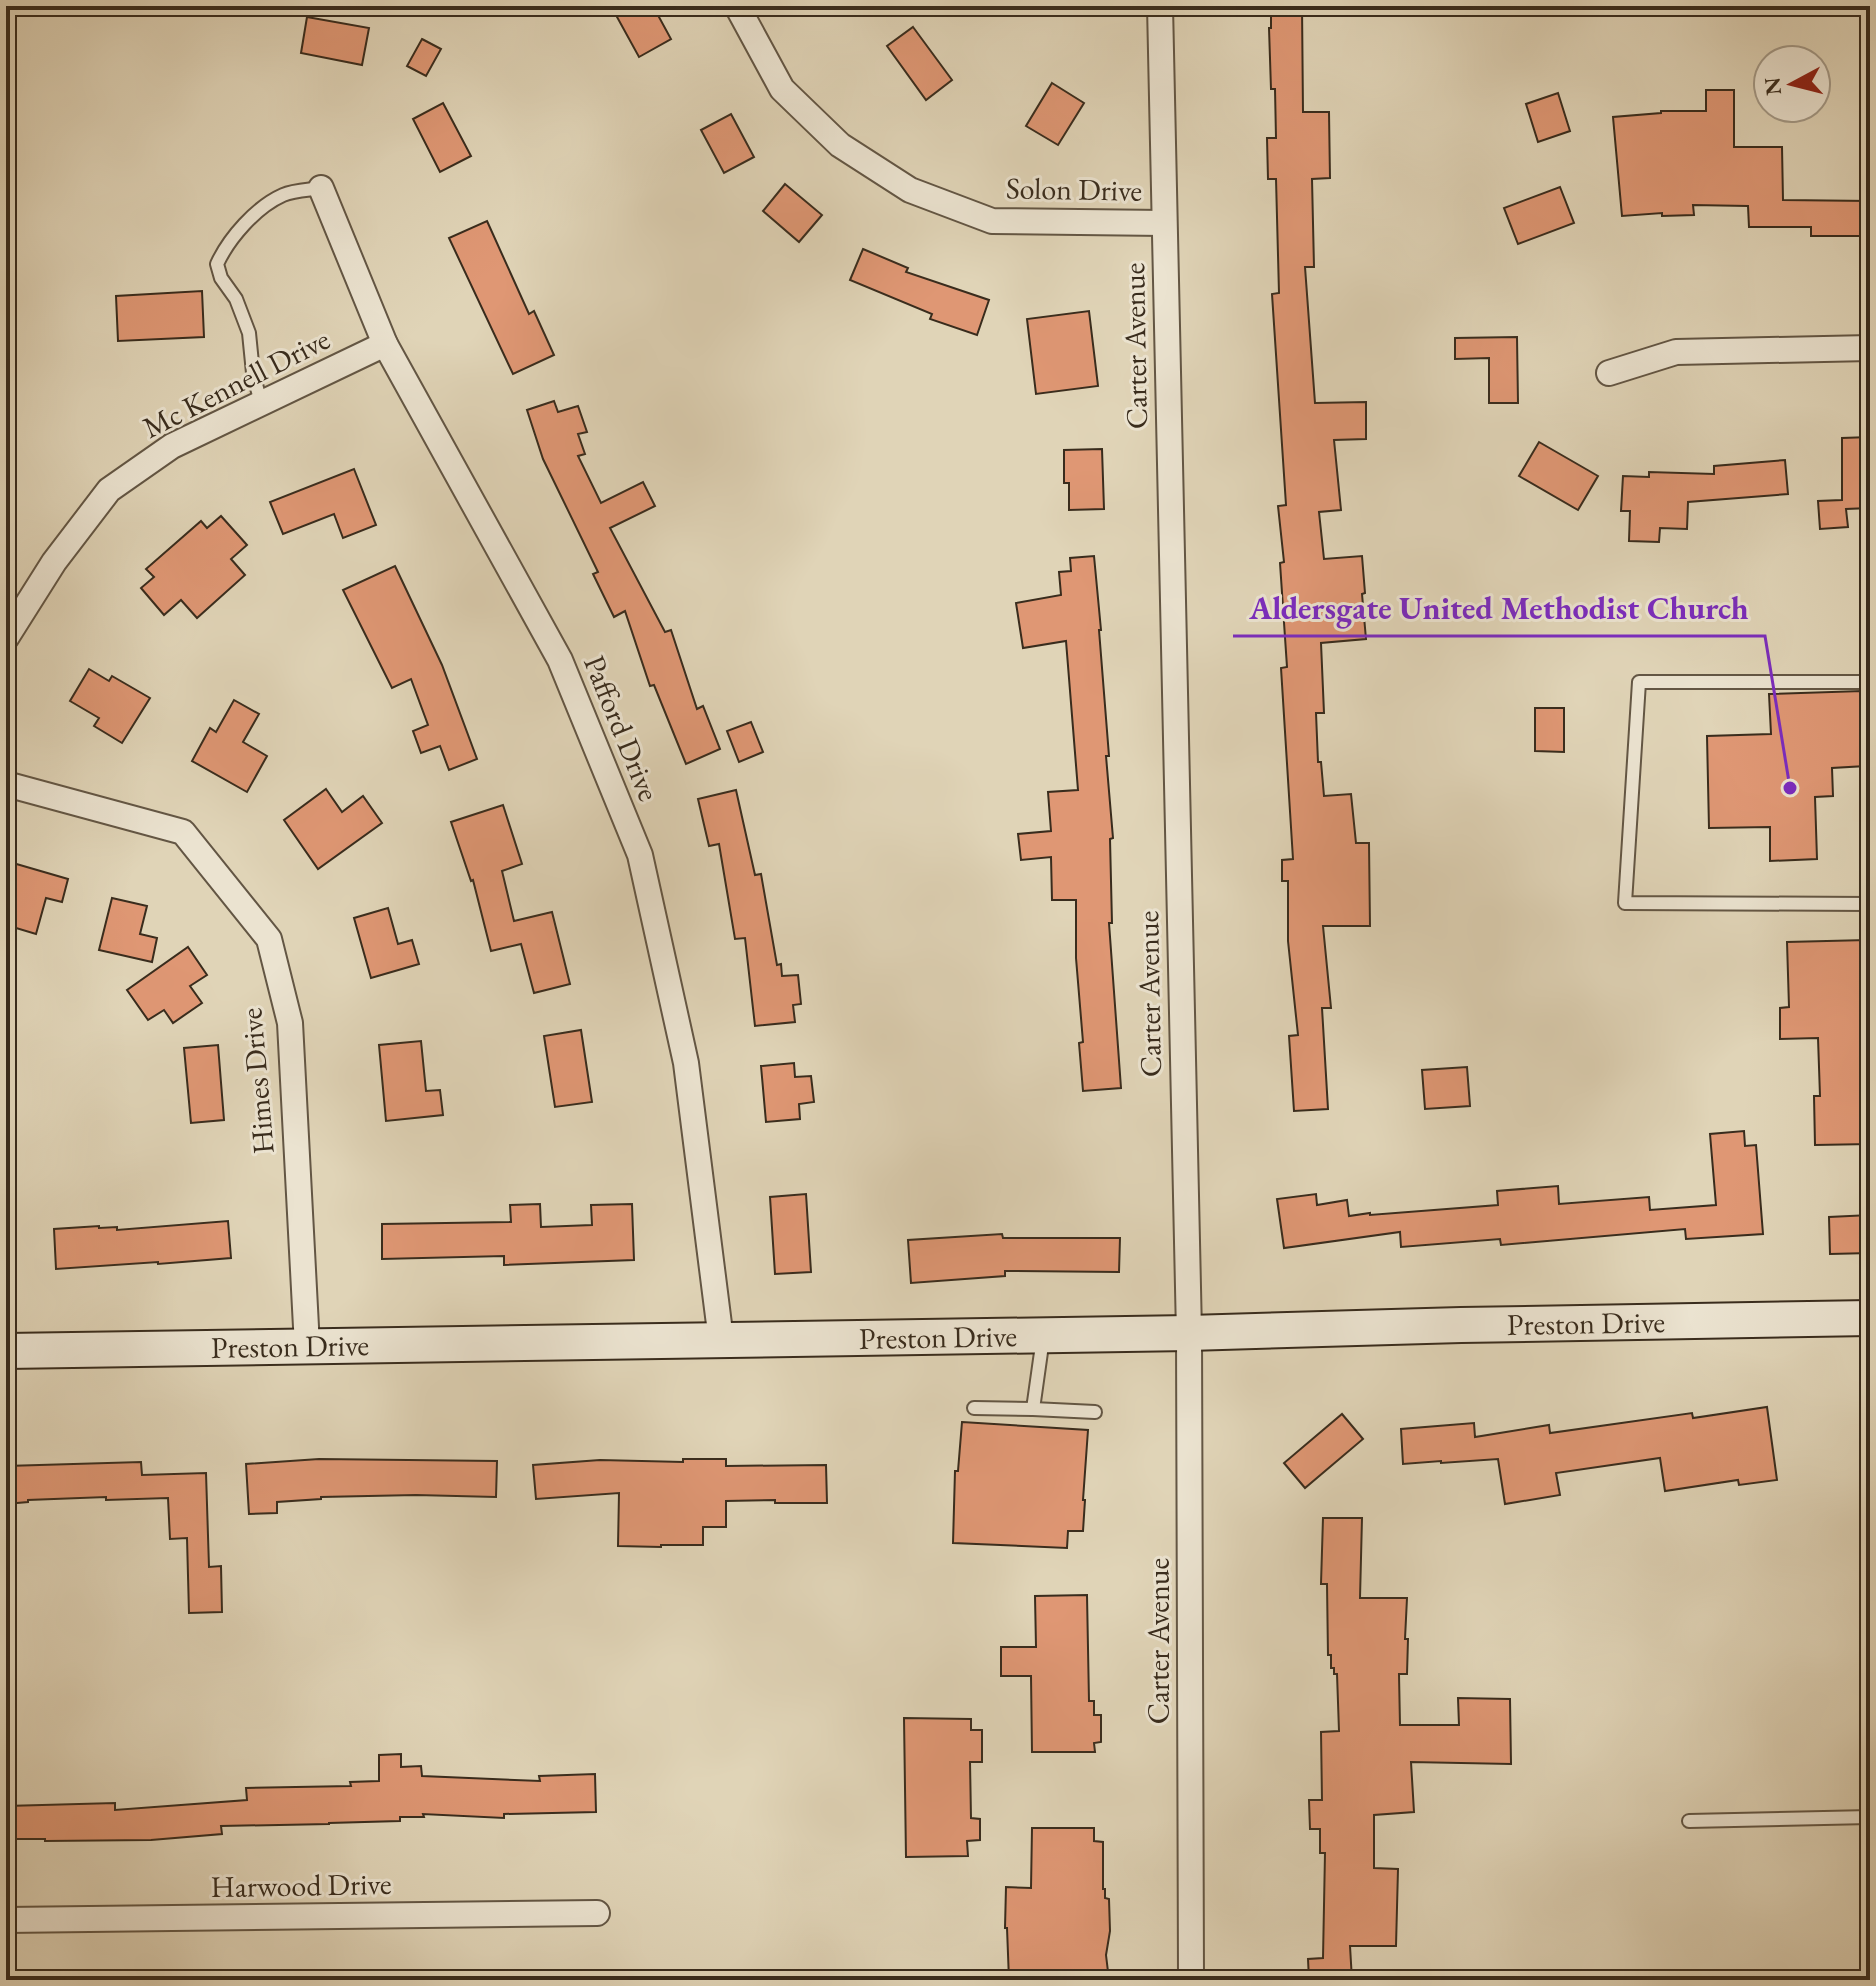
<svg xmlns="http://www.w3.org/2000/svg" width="1876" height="1986" font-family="'EB Garamond',serif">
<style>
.building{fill:#df9774;stroke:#392c1d;stroke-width:2}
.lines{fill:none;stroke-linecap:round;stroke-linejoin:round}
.lane-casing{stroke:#635644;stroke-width:16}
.street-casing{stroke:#635644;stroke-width:28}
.secondary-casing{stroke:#392c1d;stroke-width:38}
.lane{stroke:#ebe3d0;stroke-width:12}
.street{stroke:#ebe3d0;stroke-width:24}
.secondary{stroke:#ebe3d0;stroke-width:34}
.labels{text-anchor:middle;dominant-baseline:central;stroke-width:6;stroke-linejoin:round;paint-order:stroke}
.street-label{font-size:30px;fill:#392c1d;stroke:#ebe3d0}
.leader{fill:none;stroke:#7b2cbf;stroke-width:3}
.callout-dot{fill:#7b2cbf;stroke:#ebe3d0;stroke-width:3}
.callout-label{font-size:32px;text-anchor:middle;font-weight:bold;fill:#7b2cbf;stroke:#ebe3d0;stroke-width:6;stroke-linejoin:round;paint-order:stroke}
</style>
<rect width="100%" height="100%" fill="#e0d4b7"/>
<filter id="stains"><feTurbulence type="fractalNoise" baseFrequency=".0025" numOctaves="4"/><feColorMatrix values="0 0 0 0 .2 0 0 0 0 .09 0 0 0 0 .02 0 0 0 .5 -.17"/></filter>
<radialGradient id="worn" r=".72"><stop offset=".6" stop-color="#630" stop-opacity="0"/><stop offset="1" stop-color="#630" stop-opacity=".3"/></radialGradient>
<g class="building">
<polygon points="611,6 653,6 671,39 639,57"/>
<polygon points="1271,6 1302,6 1303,112 1329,112 1330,178 1312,179 1314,267 1305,267 1315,403 1366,402 1366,439 1334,440 1341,510 1319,512 1324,559 1362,556 1365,593 1362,594 1366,639 1321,643 1324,713 1316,713 1318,762 1321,762 1324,796 1351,794 1356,843 1369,843 1370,926 1323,926 1331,1008 1322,1008 1328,1109 1294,1111 1289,1036 1298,1035 1288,941 1288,881 1282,881 1282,860 1293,859 1281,668 1287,667 1280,563 1284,562 1278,506 1286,505 1272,294 1279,293 1276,179 1268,179 1267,138 1276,138 1275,89 1271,89 1269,28 1271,28"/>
<polygon points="307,17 369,28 362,65 301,53"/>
<polygon points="913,27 952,80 926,100 887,46"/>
<polygon points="422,39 441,49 426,76 407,66"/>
<polygon points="1052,83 1084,103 1058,145 1026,126"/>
<polygon points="1706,90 1734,90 1734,147 1782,147 1783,200 1870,201 1870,236 1811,236 1811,227 1749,227 1748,206 1693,205 1694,215 1662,216 1662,213 1622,216 1613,117 1661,113 1661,111 1706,111"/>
<polygon points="1558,93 1570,131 1538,142 1526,104"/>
<polygon points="443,103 471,156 440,172 413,119"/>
<polygon points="731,114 754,157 724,173 701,130"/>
<polygon points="785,184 822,215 799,242 763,211"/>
<polygon points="1560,187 1574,223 1518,244 1504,208"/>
<polygon points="487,221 529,314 534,311 554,355 513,374 449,238"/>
<polygon points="863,249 908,268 906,272 989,300 977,335 930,319 932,314 850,280"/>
<polygon points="202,291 204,337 118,341 116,296"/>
<polygon points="1089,311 1098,386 1036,394 1027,319"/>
<polygon points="1517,337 1518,403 1489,403 1489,358 1455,359 1455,338"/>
<polygon points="554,401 558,412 578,406 587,432 578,434 585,454 578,456 601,503 643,482 655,506 610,528 665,632 671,630 697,709 703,706 720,749 686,764 654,685 650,686 625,611 614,617 593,574 598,572 543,459 527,410"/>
<polygon points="1870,437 1870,508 1846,509 1848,527 1820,529 1818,501 1842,500 1842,438"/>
<polygon points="1539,442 1598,476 1578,510 1519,476"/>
<polygon points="1102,449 1104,509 1069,510 1069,483 1064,483 1064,450"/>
<polygon points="1785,460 1788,494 1688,502 1687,529 1660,528 1659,542 1629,541 1630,511 1621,511 1623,476 1649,477 1649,472 1714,474 1714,466"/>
<polygon points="354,469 376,525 343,538 334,514 283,534 270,502"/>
<polygon points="221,516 247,545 231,559 245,575 197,618 181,600 164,615 141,588 154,577 146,569 201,521 207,528"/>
<polygon points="1094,556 1101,630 1099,630 1109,756 1106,756 1113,838 1110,839 1112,923 1109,923 1121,1088 1083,1091 1079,1043 1083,1042 1076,958 1076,900 1052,900 1051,857 1021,860 1018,834 1051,831 1048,792 1078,790 1066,641 1023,648 1016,603 1061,595 1059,572 1071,571 1070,558"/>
<polygon points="395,566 442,665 477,759 449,770 440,746 421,753 413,731 428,725 411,679 392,688 343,590"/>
<polygon points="89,669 109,681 112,676 150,698 122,743 94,726 99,718 70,701"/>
<polygon points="1862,691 1866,766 1832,768 1833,796 1815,797 1817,859 1770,861 1770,827 1709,828 1707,736 1771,734 1769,694"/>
<polygon points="234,700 259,714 243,742 267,756 247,792 192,761 210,728 216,732"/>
<polygon points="1535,708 1564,708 1564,752 1535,751"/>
<polygon points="751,722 763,752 739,762 727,731"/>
<polygon points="326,789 342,812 363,796 382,823 318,869 284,820"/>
<polygon points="736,790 755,875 761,874 777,965 781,964 782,976 798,975 801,1004 793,1005 795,1022 755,1026 745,938 735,939 719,844 709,846 698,799"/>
<polygon points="503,805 522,864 502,871 514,921 552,912 570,984 534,993 521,944 491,951 473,880 471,881 451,822"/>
<polygon points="13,863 68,879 62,902 46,898 36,934 6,925 6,888"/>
<polygon points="112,898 147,906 140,934 157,938 152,962 99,950"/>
<polygon points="388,908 398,944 412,940 419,964 371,978 354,918"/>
<polygon points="1867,940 1868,944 1870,944 1870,1144 1815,1145 1814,1096 1820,1096 1818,1038 1780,1039 1780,1008 1789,1007 1787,942"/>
<polygon points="188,947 207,975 190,986 202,1003 173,1023 164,1010 148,1020 127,990"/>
<polygon points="581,1030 592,1102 555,1107 544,1036"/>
<polygon points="421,1041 426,1091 440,1090 443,1115 386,1121 379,1045"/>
<polygon points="218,1045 224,1120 191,1123 184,1048"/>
<polygon points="794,1063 795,1077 811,1076 814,1102 799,1104 800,1119 766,1122 761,1066"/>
<polygon points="1467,1067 1470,1106 1425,1109 1422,1070"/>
<polygon points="1744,1131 1745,1146 1756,1145 1763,1234 1686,1239 1685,1229 1501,1245 1500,1239 1401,1247 1400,1232 1284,1248 1277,1199 1316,1194 1317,1205 1347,1200 1349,1216 1370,1213 1370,1215 1498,1205 1497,1191 1558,1186 1559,1204 1649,1197 1650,1210 1716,1205 1710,1134"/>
<polygon points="806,1194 811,1272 775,1274 770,1197"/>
<polygon points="540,1204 541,1227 592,1225 591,1205 632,1204 634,1260 504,1265 504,1256 382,1259 382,1224 511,1222 510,1205"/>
<polygon points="1870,1215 1870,1253 1830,1254 1829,1217"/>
<polygon points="228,1221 231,1258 158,1264 158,1262 56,1269 54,1229 99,1226 99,1228 117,1227 117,1230"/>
<polygon points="1002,1234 1003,1238 1120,1238 1119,1272 1005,1271 1005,1276 911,1283 908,1240"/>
<polygon points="1767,1407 1777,1480 1739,1485 1738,1480 1665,1491 1660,1458 1556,1473 1560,1495 1505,1504 1498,1459 1441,1463 1441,1461 1403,1464 1401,1429 1474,1423 1475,1437 1549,1425 1550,1433 1692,1413 1693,1418"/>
<polygon points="1342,1414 1363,1439 1305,1488 1284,1463"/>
<polygon points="962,1422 1088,1430 1083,1500 1085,1500 1083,1531 1068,1531 1067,1548 953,1543 955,1471 958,1471"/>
<polygon points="319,1459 497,1461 496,1497 416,1495 321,1497 321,1499 277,1502 277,1513 249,1514 246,1464"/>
<polygon points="683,1459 726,1459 726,1466 826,1465 827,1503 775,1503 775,1500 726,1501 726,1527 703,1527 703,1545 661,1545 661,1547 618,1546 619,1493 536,1499 533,1465 600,1460 683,1462"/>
<polygon points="141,1462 142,1475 206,1473 209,1567 221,1566 222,1612 189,1613 187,1538 170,1539 168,1498 106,1500 106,1497 28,1500 28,1502 6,1504 6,1466"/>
<polygon points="1323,1518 1362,1518 1360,1598 1407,1598 1405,1639 1408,1639 1407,1674 1399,1674 1400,1725 1459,1725 1458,1698 1510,1699 1511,1764 1411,1762 1414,1812 1374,1815 1374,1868 1398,1869 1396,1946 1350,1946 1352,1980 1309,1980 1308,1959 1323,1958 1325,1853 1320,1853 1320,1829 1310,1829 1309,1800 1322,1800 1321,1732 1339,1731 1337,1674 1334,1674 1334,1668 1331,1668 1331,1655 1328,1655 1327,1584 1321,1584"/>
<polygon points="1087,1595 1089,1701 1094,1701 1094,1715 1101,1715 1101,1742 1094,1743 1095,1752 1032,1752 1031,1676 1001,1676 1001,1647 1036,1647 1035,1596"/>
<polygon points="904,1718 971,1719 971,1730 982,1730 982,1762 970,1762 971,1818 980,1819 980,1840 967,1841 968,1856 906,1857"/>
<polygon points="401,1754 401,1767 421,1766 422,1776 540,1781 539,1776 595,1774 596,1812 504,1814 504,1818 423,1814 424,1817 400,1817 400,1821 329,1823 329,1824 221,1826 222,1834 151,1840 45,1841 45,1839 6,1839 6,1806 115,1803 115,1810 247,1800 246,1788 351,1786 350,1782 379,1781 379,1755"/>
<polygon points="1032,1828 1094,1828 1094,1841 1103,1842 1103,1889 1105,1889 1105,1898 1109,1899 1110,1931 1106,1955 1109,1980 1009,1980 1007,1928 1005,1928 1006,1887 1031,1888"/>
</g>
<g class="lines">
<defs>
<g id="lane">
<path d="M261,403l-8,-30 -4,-40 -13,-34 -15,-21 -4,-14c12,-26 39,-57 66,-69 11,-5 26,-5 38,-7"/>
<polyline points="1870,682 1639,682 1625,903 1870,904"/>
<polyline points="974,1408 1033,1409 1043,1338"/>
<polyline points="1033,1409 1095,1412"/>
<polyline points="1689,1821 1870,1817"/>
</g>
<g id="street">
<polyline points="737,6 782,89 840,145 910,190 992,221 1164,223"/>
<polyline points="1160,6 1189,1333 1191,1980"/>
<polyline points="321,188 385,344 560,660 640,855 686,1063 721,1340"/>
<polyline points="1609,373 1676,352 1870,348"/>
<polyline points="6,638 54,562 109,490 172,446 385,344"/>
<polyline points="6,784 183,832 269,939 290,1023 307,1346"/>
<polyline points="6,1920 597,1913"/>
</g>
<polyline id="secondary" points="6,1351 1189,1333 1461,1325 1870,1318"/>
</defs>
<use href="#lane" class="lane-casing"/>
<use href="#street" class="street-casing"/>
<use href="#secondary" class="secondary-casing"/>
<use href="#lane" class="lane"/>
<use href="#street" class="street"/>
<use href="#secondary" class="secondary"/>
</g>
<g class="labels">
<g class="street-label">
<text transform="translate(1074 189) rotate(1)">Solon Drive</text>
<text transform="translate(1135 346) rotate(-91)">Carter Avenue</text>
<text transform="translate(236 383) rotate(-27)">Mc Kennell Drive</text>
<text transform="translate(622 728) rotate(68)">Pafford Drive</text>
<text transform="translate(1149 994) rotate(-91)">Carter Avenue</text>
<text transform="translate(257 1081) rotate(-95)">Himes Drive</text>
<text transform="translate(1586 1323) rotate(-1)">Preston Drive</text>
<text transform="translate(938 1337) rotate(-1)">Preston Drive</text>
<text transform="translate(290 1346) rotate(-1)">Preston Drive</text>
<text transform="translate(1158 1641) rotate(-90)">Carter Avenue</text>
<text transform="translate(301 1885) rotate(-1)">Harwood Drive</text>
</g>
</g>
<path class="leader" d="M1790 788L1765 636H1233"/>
<circle class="callout-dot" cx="1790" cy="788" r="8"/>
<g class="callout-label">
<text x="1499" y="619">Aldersgate United Methodist Church</text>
</g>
<rect width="1876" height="1986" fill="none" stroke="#e0d4b7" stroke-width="32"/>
<rect x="8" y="8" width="1860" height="1970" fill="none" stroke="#392c1d" stroke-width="4"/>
<rect x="16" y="16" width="1844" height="1954" fill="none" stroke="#392c1d" stroke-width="2"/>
<g transform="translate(1792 84) rotate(263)"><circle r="38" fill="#ebe3d0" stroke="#a49a88" stroke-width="2"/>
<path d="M0-6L14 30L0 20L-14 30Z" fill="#8f2418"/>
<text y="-12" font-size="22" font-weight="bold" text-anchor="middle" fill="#392c1d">N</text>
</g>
<rect width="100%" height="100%" filter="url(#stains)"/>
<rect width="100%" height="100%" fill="url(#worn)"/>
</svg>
